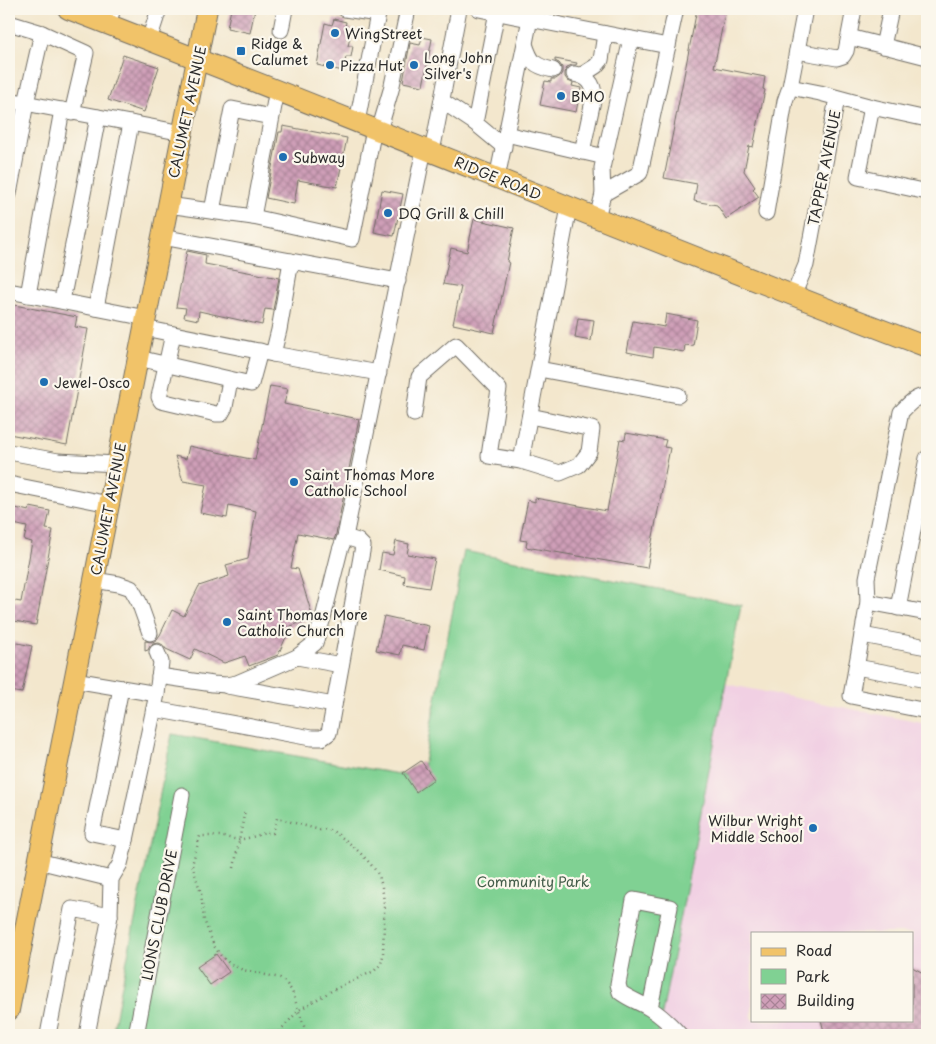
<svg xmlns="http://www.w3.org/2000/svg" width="936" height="1044" font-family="'Playpen Sans',sans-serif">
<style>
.built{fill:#f1d0e3;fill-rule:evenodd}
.green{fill:#80d193;stroke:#567e5f}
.building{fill:url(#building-cross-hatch)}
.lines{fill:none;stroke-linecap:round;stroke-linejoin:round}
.minor-casing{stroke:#716d64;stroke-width:17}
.major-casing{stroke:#716d64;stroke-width:22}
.path{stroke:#716d64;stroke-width:2.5;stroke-dasharray:1 4;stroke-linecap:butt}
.minor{stroke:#fff;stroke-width:15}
.major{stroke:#f1c369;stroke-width:20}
.poi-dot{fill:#1f6fb2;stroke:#fbf7ec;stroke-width:2}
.labels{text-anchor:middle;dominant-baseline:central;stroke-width:4.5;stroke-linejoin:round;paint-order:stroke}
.poi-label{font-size:14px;fill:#2b2b2b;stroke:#fbf7ec;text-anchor:start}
.street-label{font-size:14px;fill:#2b2b2b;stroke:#fbf7ec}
.park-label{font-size:14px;fill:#445d4a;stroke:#fbf7ec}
</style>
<defs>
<pattern id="building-cross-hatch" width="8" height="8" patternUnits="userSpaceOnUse" patternTransform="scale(1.25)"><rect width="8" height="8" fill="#cf9fb8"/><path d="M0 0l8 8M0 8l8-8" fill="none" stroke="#a88296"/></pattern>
</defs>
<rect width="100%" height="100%" fill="#fbf7ec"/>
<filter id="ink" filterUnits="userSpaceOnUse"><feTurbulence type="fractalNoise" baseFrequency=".02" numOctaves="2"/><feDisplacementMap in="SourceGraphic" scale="10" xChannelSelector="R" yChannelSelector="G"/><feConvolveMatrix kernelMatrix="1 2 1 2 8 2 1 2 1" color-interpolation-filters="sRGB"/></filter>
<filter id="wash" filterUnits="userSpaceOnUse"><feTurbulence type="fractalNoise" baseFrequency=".0096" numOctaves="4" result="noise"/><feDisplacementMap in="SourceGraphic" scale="20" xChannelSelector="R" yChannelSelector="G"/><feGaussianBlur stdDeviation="1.12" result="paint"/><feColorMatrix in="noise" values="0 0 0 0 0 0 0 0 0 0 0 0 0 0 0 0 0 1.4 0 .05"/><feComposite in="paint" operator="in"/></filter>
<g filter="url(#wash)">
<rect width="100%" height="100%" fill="#f3e7cd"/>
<path class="built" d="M726,684l201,40v311h-269zM752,933h160v87h-160z"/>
<polygon class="green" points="464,551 741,605 658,1035 112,1035 172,734 421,778"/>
<g id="blocks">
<g class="building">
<polygon points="231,9 255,9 250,33 227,28"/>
<polygon points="697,9 726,9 714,67 765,77 763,89 765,90 753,147 749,146 744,171 755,187 753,189 759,197 726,219 717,205 694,201 697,184 664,178"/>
<polygon points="334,19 346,22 345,27 352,29 348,46 353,46 351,57 346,57 343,71 317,65 325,23 332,25"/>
<polygon points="422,37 432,39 423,86 403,82 410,43 420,45"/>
<polygon points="123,55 159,67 144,112 108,100"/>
<polygon points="555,59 577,63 576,65 572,65 567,67 565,73 565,77 568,81 573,83 572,86 581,88 576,112 540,105 545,81 551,82 551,79 556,79 560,76 562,73 562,67 559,63 555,61"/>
<polygon points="283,126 347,138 337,187 298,180 294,204 266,198 279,132 282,132"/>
<polygon points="382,190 403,194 394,236 374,232"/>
<polygon points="474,219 514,228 507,262 509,262 494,333 453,324 461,287 443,284 451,248 467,252"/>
<polygon points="187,251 206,255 205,264 279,278 273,310 265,309 262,325 199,311 198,320 184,317 186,308 176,307"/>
<polygon points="9,304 77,317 75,327 88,329 67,445 9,434"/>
<polygon points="666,314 697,320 693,346 685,345 684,352 654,347 653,357 627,352 633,321 664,327"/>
<polygon points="578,318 594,320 591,341 575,338"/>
<polygon points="270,386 288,389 284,404 359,419 336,534 334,540 298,533 291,568 298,569 313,618 291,626 278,655 249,666 245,656 224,663 195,649 190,660 166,649 163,645 159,643 153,644 150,646 148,650 145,651 145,641 153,642 157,639 160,635 172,610 184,616 199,586 229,576 226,565 248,559 256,511 229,505 227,518 200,513 206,485 183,481 175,456 186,459 189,446 255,460"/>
<polygon points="626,433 666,440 664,447 670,448 647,568 526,547 527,541 520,540 528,500 535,502 535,498 607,511 620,439 625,440"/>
<polygon points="11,507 29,511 30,507 50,511 46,529 53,530 36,625 9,620 9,600 21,602 32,542 24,540 27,527 9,523 9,515"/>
<polygon points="396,541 409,544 407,554 435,559 429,588 404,584 405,576 379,570 382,553 393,555"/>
<polygon points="384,616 429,626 424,650 402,645 400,655 376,650"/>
<polygon points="13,642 32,646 22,693 9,691 9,645 12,646"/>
<polygon points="421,761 434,779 416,792 403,773"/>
<polygon points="216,954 229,972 210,985 197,967"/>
<polygon points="912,967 927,975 927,1035 825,1035 821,1020 912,1020"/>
</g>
</g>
</g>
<g filter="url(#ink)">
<use href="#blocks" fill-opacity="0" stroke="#716d64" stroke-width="1"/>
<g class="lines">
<defs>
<g id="minor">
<polyline points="345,9 378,14"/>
<polyline points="479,9 668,46"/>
<polyline points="9,23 42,33 86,53 72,113"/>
<polyline points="108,24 113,9"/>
<polyline points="281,30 285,9"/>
<polyline points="849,37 927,57"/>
<polyline points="149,40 159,9"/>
<path d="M525,44c6,18 9,22 28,26"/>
<polyline points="883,46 891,9"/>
<polyline points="797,51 837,58 843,56 846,51 854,9"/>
<path d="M574,74c13,2 20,9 20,22l-12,56"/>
<polyline points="582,75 596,66 601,60 605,34"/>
<polyline points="790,87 820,93 872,107 858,177 927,192"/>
<polyline points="9,100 183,133"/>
<polyline points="442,101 475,123 497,12"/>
<polyline points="872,107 927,119"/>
<polyline points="357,122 379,9"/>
<polyline points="475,123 504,147"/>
<polyline points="379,131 391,90 408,9"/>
<polyline points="506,134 605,157"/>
<polyline points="432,152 459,9"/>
<polyline points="497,178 530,19"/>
<polyline points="9,194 26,103 42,33"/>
<polyline points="603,194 640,173 676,9"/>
<polyline points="168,205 253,217 277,90"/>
<polyline points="212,211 232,109 271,117"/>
<polyline points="766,213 785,101 790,87 805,9"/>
<polyline points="253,217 352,239 374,129"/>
<polyline points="597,218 603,194 602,168 631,39"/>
<polyline points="162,237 398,281"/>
<polyline points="9,291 146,318"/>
<polyline points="28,295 62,110"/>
<polyline points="793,296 806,265 837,98"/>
<polyline points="62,301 98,117"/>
<polyline points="96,308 131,123"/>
<polyline points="144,328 273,354 279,330 291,261"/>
<polyline points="173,334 159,397 161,401 216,414 221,414 225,407 230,380"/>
<polyline points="273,354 379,373"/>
<polyline points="138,358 251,384 260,351"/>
<polyline points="539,369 678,395"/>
<path d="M927,396c-12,0 -18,8 -26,16l-34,166 1,24 -17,94 76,15"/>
<polyline points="414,414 419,377 456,345 499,389 489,456 521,461 569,207"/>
<polyline points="9,452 58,461 117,464"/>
<polyline points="521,461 560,473 579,465 589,452 592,429 530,416"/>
<polyline points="9,484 109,504"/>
<polyline points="94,580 119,584 131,588 139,602 150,633"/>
<polyline points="868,602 927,613"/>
<polyline points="898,608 927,458"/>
<polyline points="862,635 927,647"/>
<polyline points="297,657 341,665"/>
<polyline points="856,667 927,680"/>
<polyline points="159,676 213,684 226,685 237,683 297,657 315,643 323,618 340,550 345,537 424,149"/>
<polyline points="74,680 157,694"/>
<polyline points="227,686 334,705"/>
<polyline points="121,688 92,833 126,840"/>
<polyline points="154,709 311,738 322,738 329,733 363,546 358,541 345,537"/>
<polyline points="38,861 111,879"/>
<path d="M650,1008l20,-101 -36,-7 -16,84 2,8c9,7 19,10 29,16 12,7 22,17 31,27"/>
<polyline points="48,1035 72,909 110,916"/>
<polyline points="87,1035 110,916 111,879 120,864 126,840 157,694 161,662 157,652"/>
<polyline points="136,1035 182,795"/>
</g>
<g id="major">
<path d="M68,9c288,110 572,229 859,338"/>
<polyline points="9,1010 207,9"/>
</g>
</defs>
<use href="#minor" class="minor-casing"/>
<use href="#major" class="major-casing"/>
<g class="path">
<polyline points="234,868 245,810"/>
<path d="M276,1035l23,-25 34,-20 41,-19 7,-7 2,-8c0,-24 4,-54 -3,-77 -3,-11 -26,-33 -36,-40 -7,-5 -15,-12 -24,-9l-43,-12 -4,15h-8l-13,4 -13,3 -20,-4h-19l-8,29 9,28 3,27 10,26 7,10 8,7 14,7 37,8 6,5 6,8 15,44"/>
<polyline points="800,1035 802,1032 813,1035"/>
</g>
<use href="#minor" class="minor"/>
<use href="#major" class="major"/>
</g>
</g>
<g class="poi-dot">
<circle cx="335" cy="33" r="5"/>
<rect x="236" y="46" width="10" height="10" rx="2.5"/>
<circle cx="330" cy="65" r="5"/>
<circle cx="414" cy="65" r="5"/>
<circle cx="561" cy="96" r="5"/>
<circle cx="283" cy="157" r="5"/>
<circle cx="388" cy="213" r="5"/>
<circle cx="44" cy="382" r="5"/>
<circle cx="294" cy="482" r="5"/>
<circle cx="227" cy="622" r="5"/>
<circle cx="813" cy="828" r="5"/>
</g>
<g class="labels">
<g class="poi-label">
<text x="345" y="33">WingStreet</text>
<text x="251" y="43">Ridge &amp;<tspan x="251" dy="16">Calumet</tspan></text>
<text x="424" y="57">Long John<tspan x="424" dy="16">Silver's</tspan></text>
<text x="340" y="65">Pizza Hut</text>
<text x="571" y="96">BMO</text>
<text x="293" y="157">Subway</text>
<text x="398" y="213">DQ Grill &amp; Chill</text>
<text x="54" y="382">Jewel-Osco</text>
<text x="304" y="474">Saint Thomas More<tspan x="304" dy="16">Catholic School</tspan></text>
<text x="237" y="614">Saint Thomas More<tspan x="237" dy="16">Catholic Church</tspan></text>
<text x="803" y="820" text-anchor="end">Wilbur Wright<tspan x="803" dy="16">Middle School</tspan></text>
</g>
<g class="street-label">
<text transform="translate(187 112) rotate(-78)">CALUMET AVENUE</text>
<text transform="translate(824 168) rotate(-79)">TAPPER AVENUE</text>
<text transform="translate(498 178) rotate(22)">RIDGE ROAD</text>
<text transform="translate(108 509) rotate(-79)">CALUMET AVENUE</text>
<text transform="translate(159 915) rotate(-79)">LIONS CLUB DRIVE</text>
</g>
<g class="park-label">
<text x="533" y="881">Community Park</text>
</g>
</g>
<rect width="936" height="1044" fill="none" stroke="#fbf7ec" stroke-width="30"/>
<rect x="751" y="932" width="162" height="90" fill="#fbf7ec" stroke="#a8a59f"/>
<rect x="761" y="948" width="25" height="8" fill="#f1c369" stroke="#a8a59f"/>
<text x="796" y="956" font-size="15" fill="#2b2b2b">Road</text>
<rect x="761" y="969" width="25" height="15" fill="#80d193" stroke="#a8a59f"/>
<text x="796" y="982" font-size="15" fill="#2b2b2b">Park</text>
<rect x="761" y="994" width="25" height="15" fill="url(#building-cross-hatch)" stroke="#a8a59f"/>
<text x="796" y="1006" font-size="15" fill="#2b2b2b">Building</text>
</svg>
